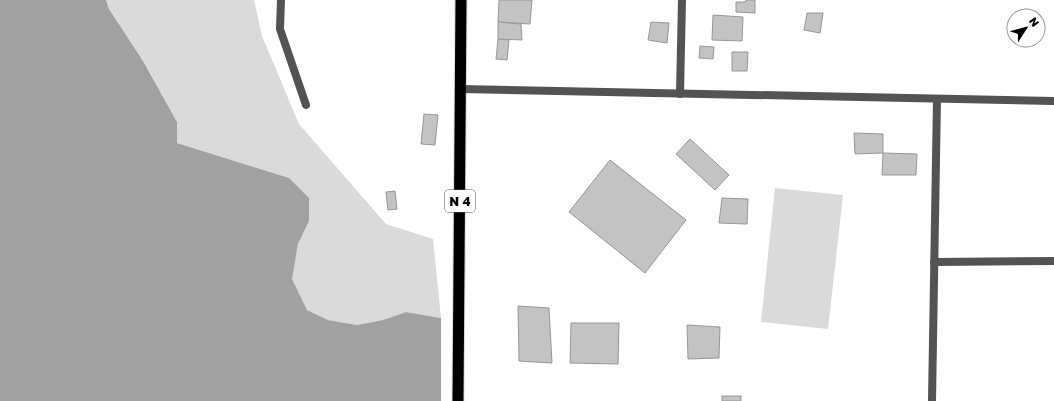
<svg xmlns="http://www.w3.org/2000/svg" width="1054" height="401" font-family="'Golos Text',sans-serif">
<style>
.green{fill:#dadada}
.water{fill:#a1a1a1}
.building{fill:#c3c3c3;stroke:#979797}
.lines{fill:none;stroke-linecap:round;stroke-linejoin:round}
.trunk-casing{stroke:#dbdbdb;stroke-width:13}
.minor{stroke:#535353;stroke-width:8}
.trunk{stroke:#000;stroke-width:11}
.labels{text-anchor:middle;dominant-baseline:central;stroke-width:3;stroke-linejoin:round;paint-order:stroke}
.shield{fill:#fff;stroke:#4c4c4c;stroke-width:1}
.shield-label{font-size:13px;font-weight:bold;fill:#000}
</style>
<rect width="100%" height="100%" fill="#fff"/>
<g class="green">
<polygon points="106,0 254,0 262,36 299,124 386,224 433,239 441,318 406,312 383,320 357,325 328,320 307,310 291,280 298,244 309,221 289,178 177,143 177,122 143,61 109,9"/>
<polygon points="775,188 843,195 828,329 761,322"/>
</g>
<polygon class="water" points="0,0 106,0 109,9 143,61 177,122 177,143 289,178 309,198 309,221 298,244 292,279 307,310 328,320 357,325 383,320 406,312 441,318 441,401 0,401"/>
<g class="building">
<polygon points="499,0 532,0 530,24 498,22"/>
<polygon points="746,0 755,0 755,13 736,12 736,2 745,2"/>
<polygon points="807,13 823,13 820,33 804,30"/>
<polygon points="713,15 743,17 742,41 712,40"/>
<polygon points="498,22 521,24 522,40 498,39"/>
<polygon points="651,22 669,23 667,43 648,40"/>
<polygon points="498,39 509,40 507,60 496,59"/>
<polygon points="700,46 714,47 713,59 699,58"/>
<polygon points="732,52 748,52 747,71 732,71"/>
<polygon points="424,114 438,115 435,145 421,144"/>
<polygon points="854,133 883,134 883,153 855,154"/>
<polygon points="690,139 729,175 715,190 676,154"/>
<polygon points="883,153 917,154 916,175 882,175"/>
<polygon points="610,160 686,220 645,273 569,212"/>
<polygon points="395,191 397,209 388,210 386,192"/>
<polygon points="722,198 748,199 747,224 719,223"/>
<polygon points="518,306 549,308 552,363 519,361"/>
<polygon points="571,323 619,323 618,364 570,363"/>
<polygon points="687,325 720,327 719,358 688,359"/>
<rect x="722" y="396" width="19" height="5"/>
</g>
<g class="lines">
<defs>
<polyline id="trunk" points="458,401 461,0"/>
</defs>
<use href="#trunk" class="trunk-casing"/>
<g class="minor">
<polyline points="281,0 280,29 306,105"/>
<polyline points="460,89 1054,101"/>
<polyline points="680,94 682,0"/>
<polyline points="934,262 1054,261"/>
<polyline points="932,401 937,99"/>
</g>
<use href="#trunk" class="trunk"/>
</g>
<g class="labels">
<rect class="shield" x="445" y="190" width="30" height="22" rx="3"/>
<g class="shield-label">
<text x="460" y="201">N 4</text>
</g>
</g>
<g transform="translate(1026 28) rotate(54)"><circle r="19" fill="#ffffff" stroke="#999999"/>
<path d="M0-3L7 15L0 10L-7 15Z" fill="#000000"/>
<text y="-6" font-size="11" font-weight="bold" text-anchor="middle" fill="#000000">N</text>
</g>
</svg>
